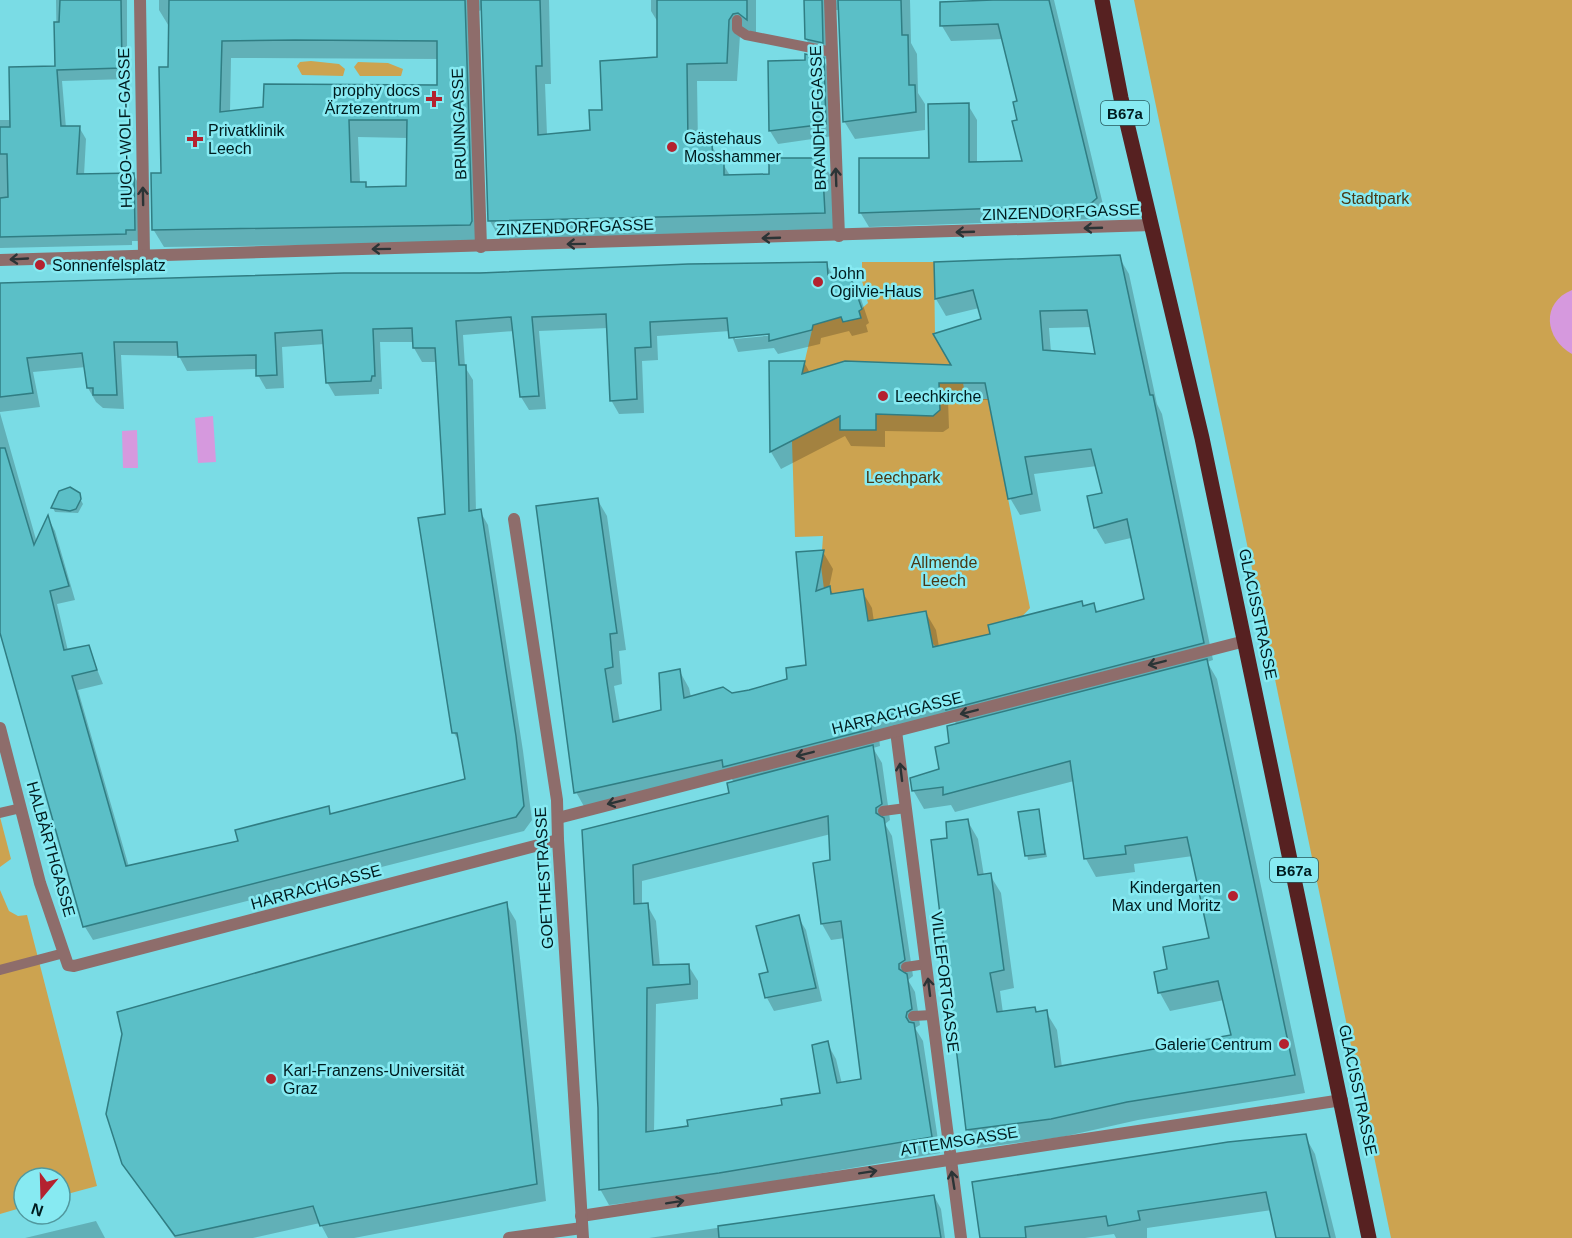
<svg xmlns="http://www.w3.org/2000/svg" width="1572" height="1238" font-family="Helvetica,sans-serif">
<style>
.green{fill:#cca350}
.water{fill:#d699de}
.shadow{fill:#0003;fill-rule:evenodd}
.building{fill:#5bbfc7;stroke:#307d83;stroke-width:1.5;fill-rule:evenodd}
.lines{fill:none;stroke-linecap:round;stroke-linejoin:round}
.service{stroke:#8e6d6b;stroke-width:10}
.minor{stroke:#8e6d6b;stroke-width:12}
.tertiary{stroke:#8e6d6b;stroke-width:12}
.primary{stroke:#562121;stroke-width:15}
.oneway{stroke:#2b3436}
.poi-dot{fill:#b4222f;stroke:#87eaf2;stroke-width:2}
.labels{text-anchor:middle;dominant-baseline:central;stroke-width:5;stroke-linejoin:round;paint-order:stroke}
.shield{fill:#87eaf2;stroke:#285a5e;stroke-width:1.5}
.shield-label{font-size:15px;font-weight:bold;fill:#001c1f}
.poi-label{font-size:16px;fill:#001c1f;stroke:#87eaf2;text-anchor:start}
.street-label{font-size:16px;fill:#001c1f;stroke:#87eaf2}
.park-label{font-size:16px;fill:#4a3813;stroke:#87eaf2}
</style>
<rect width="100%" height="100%" fill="#7adce5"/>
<g class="green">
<polygon points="1134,0 1572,0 1572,1238 1391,1238"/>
<polygon points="311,61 339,64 345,69 343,76 302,75 297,66 300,62"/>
<polygon points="358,62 388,63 403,69 401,76 360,76 354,67"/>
<path d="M862,262h72l1,75 28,46 3,16h22l42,209c-22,27 -62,31 -94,39l-3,-3 -7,-33 -37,7 7,40 -65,-64 -1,-7 -6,2 -3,-23 2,-30 -28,1 -3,-96 12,-7 -3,-57 11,-47v-35l18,25 11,-3 2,5 18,-4 -2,-7 9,-8 -6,-22z"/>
<polygon points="0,817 11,859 0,867"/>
<polygon points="0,890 9,911 18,916 27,915 97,1186 60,1196 60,1178 24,1178 24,1207 0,1214"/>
</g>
<g class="water">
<path d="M1572,290v64c-27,-15 -32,-51 0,-64z"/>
<polygon points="213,416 216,462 198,463 195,418"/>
<polygon points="137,430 138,468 123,468 122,431"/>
</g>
<g class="shadow">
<polygon points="56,0 127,0 127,79 62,81 66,128 79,127 86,139 84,175 134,175 140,187 141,241 132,241 132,245 0,248 0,120 12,120 57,68"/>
<path d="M159,0h390l2,84h-6l2,51 44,-4 12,-20 56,-52v-35l-8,-13v-11h105v36l-7,-6 -9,5 -3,46h-40l1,64h13l20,32 40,-1 50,-16 11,18 2,53 -334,8 -10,-18 -7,-211 -5,1 2,232 -316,4 -11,-18 9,-54 7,-106 1,-41 -11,-18zM231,58l208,1v28l-209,25zM358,137l50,1v50h-40l-3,-4 -5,-1z"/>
<polygon points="806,0 910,0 911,43 917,54 918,93 925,104 925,130 855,139 844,121 840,10 836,10 833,60 822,58 831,73 833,136 778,144 770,131 769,62 807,61 818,58 806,39"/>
<polygon points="984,0 1054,0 1105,213 1098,219 869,227 860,212 930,160 968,105 977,120 977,163 1024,162 1019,102 1004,39 951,41 942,26 985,2"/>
<path d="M1119,257l10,17 28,130 5,10 51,246 -6,2 10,17 88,414 -167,27 -76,17 -84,11 -10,-18 -36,-288 17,-3 18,-19 11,19 6,37 6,-1 11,18 13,95 -14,3 3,22 31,-5 3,5 9,-1 11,18 5,37 171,-31 -9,-36 -54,11 -10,-18 -4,-20 13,-3 42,-31 -18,-83 -59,8 1,8 -39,5 -10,-18 -12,-78 -119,31 -4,-7 -27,4 -11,-19 28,-20 16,-45 -5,-8 -73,21 1,8 -7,2 9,15 8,57 -5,4 7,12 21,140 -5,4 7,12 5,33 -5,3 8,13 17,112 -230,39 -101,13 -9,-16 -1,-81 -16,-277 148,-37 3,-11 -3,-6 -145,33 -10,-18 21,-293 10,17 19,134 -7,1 3,33 -8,2 6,36 43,-10 16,-42 10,18 2,9 40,-2 58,-15 18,-13 -9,-113 25,-2 10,17 -4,19 5,7 28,-4 10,17 2,14 52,-9 10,17 3,17 53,-12 101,-30 5,8 48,-13 -15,-62 -26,6 -10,-17 9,-33 -7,-28 -63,8 7,37 -21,4 -10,-17 -20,-98h-42l1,28 -6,4 -58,-1v16l-34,-1 -6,-10 -64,33 -10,-17 -1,-90h34l6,11 144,-7 29,-46 -4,-12 -33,8 -10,-17v-36zM1092,327l4,28 -45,-3 -2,-24zM831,834l1,27 -10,63 9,16 14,-2 18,142 -21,4 -6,-25 -9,-16 -5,51 -38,12 -130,26 2,-128 42,-5v-18l-10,-16 -28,1 -4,-45 -9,-16h-5v-24z"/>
<path d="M826,264l8,13 16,-1 8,14 11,33 -3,2 2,7 -16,4 -3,-5 -28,7 -1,6 -42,10 -4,-6 -36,4 -8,-21 -73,5 1,24 -16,1 2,52 -25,1 -8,-14 -3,-72 -69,3 7,78 -17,1 -8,-13 -7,-66 -51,4 2,32 8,13 3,132 4,-1 8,14 35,226 9,69 -8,11 -431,109 -8,-13 -85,-298v-216l37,130 11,-25 7,13 20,69 -18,4 11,47 20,-4 15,37 -25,6 51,177 110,-24 89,-35 4,7 135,-35 -6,-35 -7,-12 -8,-217 -9,-154h-15l-8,-14v-6h-34l2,47h-3v5l-44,2 -8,-14 -2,-38 -43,3 2,41 -18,1 -8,-14 -1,-6 -70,2 -8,-15 -58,-1 3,54 -21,-1 -7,-6 -8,-14 -2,-21 -53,5 7,35 -40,5v-128zM776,332v3l-41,4v-3z"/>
<polygon points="76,491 83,504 78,513 55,512 53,508"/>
<polygon points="1038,811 1047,857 1028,860 1020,813"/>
<polygon points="506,904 516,921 546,1201 354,1238 328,1238 320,1223 253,1238 175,1238 123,1164"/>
<polygon points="798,917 806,930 822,1001 774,1011 767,998 761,975 770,973"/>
<polygon points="1305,1136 1315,1154 1336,1238 1277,1238 1272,1210 1147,1228 1147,1238 1116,1238 1114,1234 1085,1238 981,1238"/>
<polygon points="934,1196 941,1209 945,1238 649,1238"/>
<polygon points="96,1221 105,1238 25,1238"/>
</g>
<g class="building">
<polygon points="60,0 121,0 122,68 57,70 61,126 80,126 77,174 134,173 135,230 126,230 126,234 0,237 0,198 8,197 7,154 0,154 0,127 10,127 9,67 55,66 54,22 59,22"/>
<path d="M169,0h296l7,221 -2,4 -318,5 -1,-57h10l-2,-106h9zM295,40l142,1v44l-173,-1 -1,23 -43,5 2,-71zM349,120h58l-1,66 -40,1v-5h-15z"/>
<polygon points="481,0 540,0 542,66 536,66 538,135 590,130 589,110 602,110 600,61 657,57 657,0 747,0 747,20 738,13 733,14 729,20 727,63 687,64 688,143 712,143 713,162 724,162 724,175 769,174 769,158 822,158 825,213 488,221"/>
<polygon points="804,0 822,0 823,43 805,39"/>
<polygon points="838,0 901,0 902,35 908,35 909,85 915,85 916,112 843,122"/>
<polygon points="993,0 1049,0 1097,198 1089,205 859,213 859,158 929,158 928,104 969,103 969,162 1022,161 1012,121 1017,120 1013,102 1017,101 998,24 940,26 940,2"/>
<polygon points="805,54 824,58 826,124 769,131 768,61 805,60"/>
<path d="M1120,255l30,140h3l51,248 -258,67 -1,-11 -75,22 1,8 -148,38 -1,-7 -148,33 -38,-287 62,-8 19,135 -7,1 3,33 -8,2 8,53 48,-12 -2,-37 21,-4 4,29 39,-11 9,6 17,-3 38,-11 -1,-11 20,-3 -10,-113 28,-2 -8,41 14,-5 1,8 32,-5 5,32 58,-10 7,36 57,-13 -2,-9 94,-24 1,5 11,-3 2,9 48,-13 -17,-80 -33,9 -7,-32 15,-3 -11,-44 -66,8 7,37 -24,5 -23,-116h-46l1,27 -7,6 -57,-2v16h-36v-14l-70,36 -1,-91h36l-3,13 43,-13 106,4 -18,-31 48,-15 -8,-29 -38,9 -1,-37zM1087,310l8,44 -52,-4 -3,-39z"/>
<polygon points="827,262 828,275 850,275 862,309 859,311 861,318 843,322 841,317 813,325 812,330 769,341 769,334 729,338 727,318 650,322 651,347 635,348 637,399 610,401 606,314 532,317 539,396 520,397 511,317 456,321 459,365 466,365 469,511 481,509 516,736 524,806 516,817 83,927 0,633 0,448 5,448 34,545 48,515 69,586 50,591 64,650 89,645 97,670 72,676 126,866 238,841 235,830 329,806 330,814 465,779 457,733 452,733 418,518 445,514 435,348 413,348 412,328 373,329 375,376 372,376 371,381 326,383 322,330 275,333 277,375 256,376 256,355 178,357 177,342 114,342 117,395 93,395 93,388 87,388 82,353 27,358 33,393 0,397 0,283 344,273 480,273 688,264"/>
<polygon points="70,487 80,493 81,499 76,509 70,511 51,508 59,491"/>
<polygon points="1207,659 1295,1075 1127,1102 1051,1119 966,1130 931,840 947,838 946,822 968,819 978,875 991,873 1004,970 990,973 997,1012 1035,1007 1036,1012 1047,1010 1055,1067 1231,1035 1218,981 1158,993 1154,972 1167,969 1163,947 1209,938 1187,837 1125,846 1126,854 1084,859 1070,761 943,795 943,787 912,791 910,778 939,769 935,747 949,743 947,726"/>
<path d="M873,745l9,59 -6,4v5l8,5 21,142 -6,4v5l8,5 5,35 -5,3 -1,5 3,5 5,1 18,114 -213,36 -120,17 -1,-82 -16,-278 147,-37 -2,-10zM828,816l2,44 -17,3 8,61 20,-3 20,158 -24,4 -9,-42 -16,4 8,48 -39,6 1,6 -95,15 1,6 -42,6 1,-144 43,-4 -1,-20 -36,1 -5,-62 -14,1 -1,-39z"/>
<polygon points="1039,809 1045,854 1025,856 1018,812"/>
<polygon points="507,902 537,1184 320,1226 313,1206 175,1236 122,1164 106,1114 122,1034 117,1012"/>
<polygon points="799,915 816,988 765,998 759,974 768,972 756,926"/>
<polygon points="1306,1134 1330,1238 1276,1238 1266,1192 1138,1211 1140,1220 1108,1226 1106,1216 1025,1227 1026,1238 980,1238 972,1182 1228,1142"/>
<polygon points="934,1195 941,1238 719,1238 718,1226"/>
</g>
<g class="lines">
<g class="service">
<polyline points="737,20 737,29 746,35 832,52"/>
<polyline points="883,811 906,808"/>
<polyline points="0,813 21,808"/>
<polyline points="906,967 926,964"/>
<polyline points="0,970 64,953"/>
<polyline points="913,1016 932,1015"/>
</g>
<g class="minor">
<polyline points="140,0 144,255"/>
<polyline points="473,0 481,247"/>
<polyline points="830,0 839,236"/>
<polyline points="0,260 1152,225"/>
<polyline points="514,519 557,800 558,840"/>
<polyline points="896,731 961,1238"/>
<polyline points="558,818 1245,641"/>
<polyline points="581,1216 1342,1100"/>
<polyline points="509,1238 582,1228"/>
</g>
<polyline class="tertiary" points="0,728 40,883 68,965 74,966 558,840 583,1238"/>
<polyline class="primary" points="1102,0 1121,98 1202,438 1369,1238"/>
</g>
<defs><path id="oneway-shaft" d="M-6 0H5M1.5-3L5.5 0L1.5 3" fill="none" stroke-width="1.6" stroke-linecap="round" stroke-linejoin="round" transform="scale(1.5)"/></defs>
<g class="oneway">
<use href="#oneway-shaft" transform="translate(836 177) rotate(-92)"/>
<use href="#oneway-shaft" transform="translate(143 196) rotate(-91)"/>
<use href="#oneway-shaft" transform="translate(1093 228) rotate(178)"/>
<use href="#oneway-shaft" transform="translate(965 232) rotate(178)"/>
<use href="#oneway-shaft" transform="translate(771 238) rotate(178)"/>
<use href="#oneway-shaft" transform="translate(576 244) rotate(179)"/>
<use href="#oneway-shaft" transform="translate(381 249) rotate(179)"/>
<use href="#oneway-shaft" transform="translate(19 259) rotate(177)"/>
<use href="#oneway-shaft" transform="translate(1157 663) rotate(166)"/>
<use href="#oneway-shaft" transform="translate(969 712) rotate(166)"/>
<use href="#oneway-shaft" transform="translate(805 754) rotate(166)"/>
<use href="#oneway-shaft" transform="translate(901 772) rotate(-97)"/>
<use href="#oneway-shaft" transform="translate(616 802) rotate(166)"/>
<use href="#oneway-shaft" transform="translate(929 987) rotate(-97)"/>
<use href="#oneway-shaft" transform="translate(868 1172) rotate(-9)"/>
<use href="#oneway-shaft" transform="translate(953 1180) rotate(-99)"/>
<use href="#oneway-shaft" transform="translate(675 1202) rotate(-9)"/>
</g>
<g class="poi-dot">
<path d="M431 90h6v6h6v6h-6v6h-6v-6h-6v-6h6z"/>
<path d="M192 130h6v6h6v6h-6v6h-6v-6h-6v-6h6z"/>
<circle cx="672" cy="147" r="6"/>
<circle cx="40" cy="265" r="6"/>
<circle cx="818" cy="282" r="6"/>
<circle cx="883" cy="396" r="6"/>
<circle cx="1233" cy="896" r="6"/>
<circle cx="1284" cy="1044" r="6"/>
<circle cx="271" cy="1079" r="6"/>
</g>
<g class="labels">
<g class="shield">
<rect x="1101" y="101" width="48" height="24" rx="4.5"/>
<rect x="1270" y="858" width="48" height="24" rx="4.5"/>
</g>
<g class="shield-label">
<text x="1125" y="113">B67a</text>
<text x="1294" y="870">B67a</text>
</g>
<g class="poi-label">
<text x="420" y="90" text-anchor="end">prophy docs<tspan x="420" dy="18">Ärztezentrum</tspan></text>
<text x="208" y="130">Privatklinik<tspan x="208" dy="18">Leech</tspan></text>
<text x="684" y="138">Gästehaus<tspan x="684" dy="18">Mosshammer</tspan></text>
<text x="52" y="265">Sonnenfelsplatz</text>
<text x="830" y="273">John<tspan x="830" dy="18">Ogilvie-Haus</tspan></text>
<text x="895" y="396">Leechkirche</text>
<text x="1221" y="887" text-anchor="end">Kindergarten<tspan x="1221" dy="18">Max und Moritz</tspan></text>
<text x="1272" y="1044" text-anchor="end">Galerie Centrum</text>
<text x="283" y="1070">Karl-Franzens-Universität<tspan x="283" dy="18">Graz</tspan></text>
</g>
<g class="street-label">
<text transform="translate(818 118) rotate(-92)">BRANDHOFGASSE</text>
<text transform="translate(459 124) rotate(-92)">BRUNNGASSE</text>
<text transform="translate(125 128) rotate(-91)">HUGO-WOLF-GASSE</text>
<text transform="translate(1061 212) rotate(-2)">ZINZENDORFGASSE</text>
<text transform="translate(575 227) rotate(-2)">ZINZENDORFGASSE</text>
<text transform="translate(1258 614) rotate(78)">GLACISSTRASSE</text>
<text transform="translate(897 713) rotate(-14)">HARRACHGASSE</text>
<text transform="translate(51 849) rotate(74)">HALBÄRTHGASSE</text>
<text transform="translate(544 878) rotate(-93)">GOETHESTRASSE</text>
<text transform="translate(316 887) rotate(-15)">HARRACHGASSE</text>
<text transform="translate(945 982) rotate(83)">VILLEFORTGASSE</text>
<text transform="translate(1358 1090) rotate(78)">GLACISSTRASSE</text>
<text transform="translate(959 1141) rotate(-9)">ATTEMSGASSE</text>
</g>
<g class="park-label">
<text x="1375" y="198">Stadtpark</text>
<text x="903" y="477">Leechpark</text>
<text x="944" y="562">Allmende<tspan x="944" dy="18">Leech</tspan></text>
</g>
</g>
<g transform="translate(42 1196) rotate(199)"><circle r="28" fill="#87eaf2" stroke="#51989e" stroke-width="1.5"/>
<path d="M0-4.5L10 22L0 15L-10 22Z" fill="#b4222f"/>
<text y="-9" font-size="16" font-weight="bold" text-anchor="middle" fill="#001c1f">N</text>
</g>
</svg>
